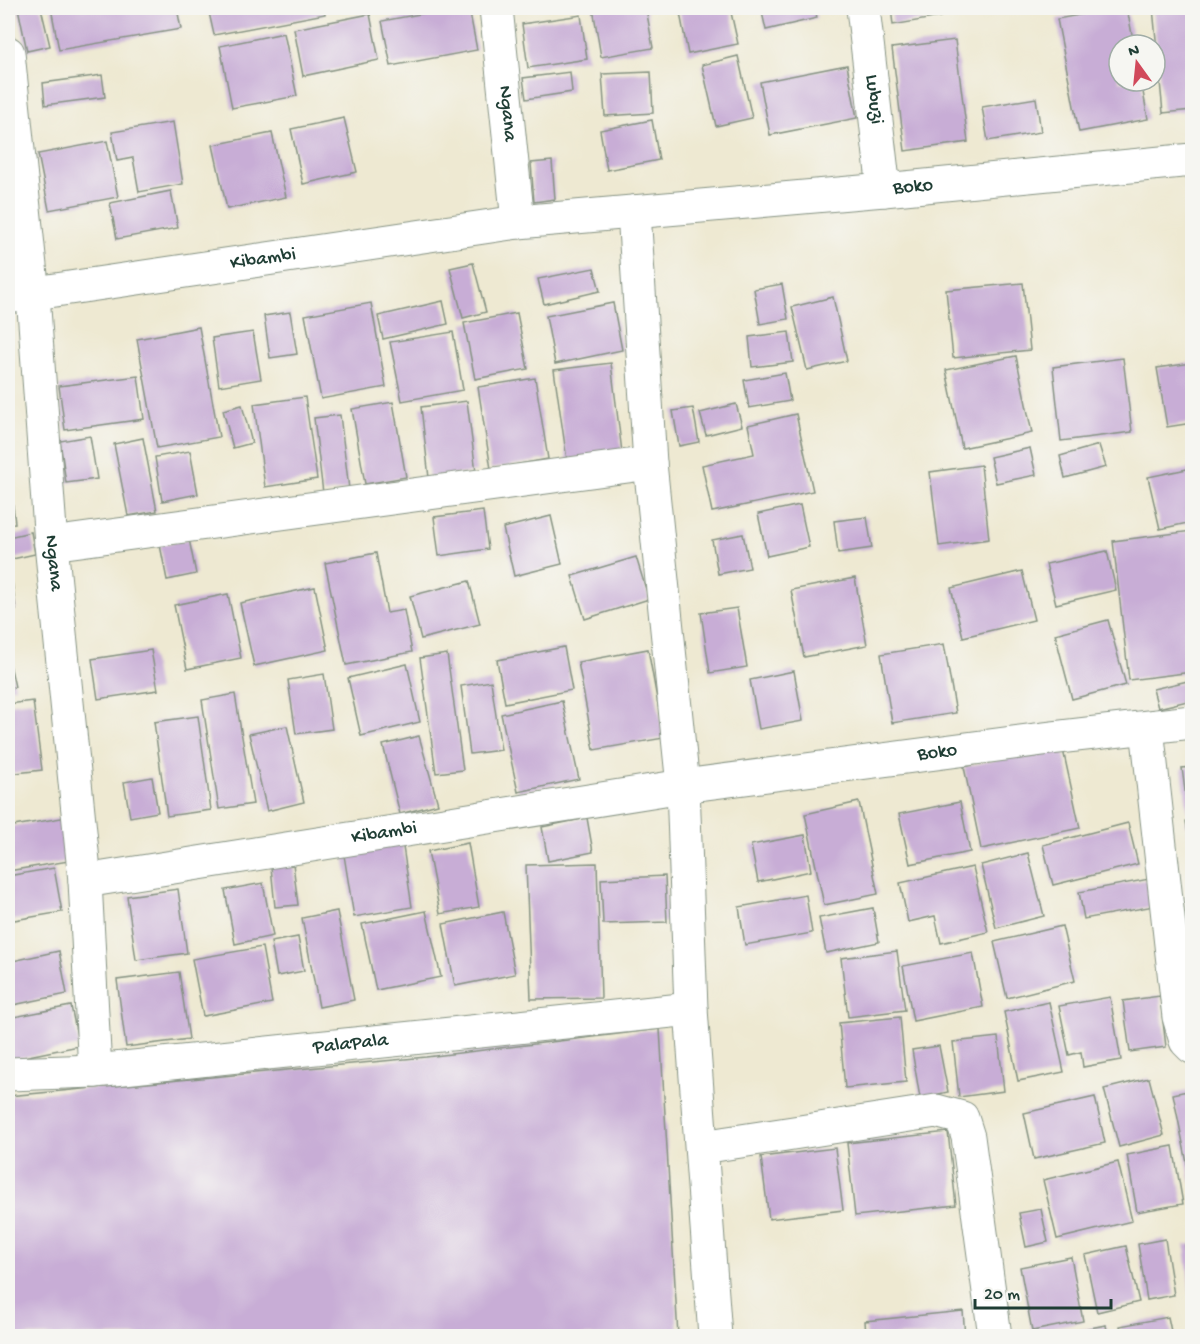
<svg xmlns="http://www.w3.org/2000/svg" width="1200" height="1344" font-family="'Gochi Hand',sans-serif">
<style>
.building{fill:#c8add6}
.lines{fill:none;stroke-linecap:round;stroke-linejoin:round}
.minor-casing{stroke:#869383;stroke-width:35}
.minor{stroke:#fff;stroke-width:33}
.labels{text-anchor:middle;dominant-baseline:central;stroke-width:4.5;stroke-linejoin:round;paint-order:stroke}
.street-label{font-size:20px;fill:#1f3d34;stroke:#f6f6f2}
</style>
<rect width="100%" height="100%" fill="#f6f6f2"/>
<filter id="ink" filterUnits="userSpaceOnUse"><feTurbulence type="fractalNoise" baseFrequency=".0167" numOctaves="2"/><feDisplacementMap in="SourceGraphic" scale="12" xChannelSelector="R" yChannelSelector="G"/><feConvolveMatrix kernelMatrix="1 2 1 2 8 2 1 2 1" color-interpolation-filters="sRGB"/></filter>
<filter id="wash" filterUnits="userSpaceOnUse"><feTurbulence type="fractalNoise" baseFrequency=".008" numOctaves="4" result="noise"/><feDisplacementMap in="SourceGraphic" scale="24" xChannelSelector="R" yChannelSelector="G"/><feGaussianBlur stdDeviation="1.35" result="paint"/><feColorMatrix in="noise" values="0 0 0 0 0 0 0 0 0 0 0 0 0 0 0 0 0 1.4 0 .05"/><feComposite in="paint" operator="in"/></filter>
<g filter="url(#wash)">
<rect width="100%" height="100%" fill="#eee9d2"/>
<g id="blocks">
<g class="building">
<polygon points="18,8 41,8 50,46 27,51"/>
<polygon points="51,8 177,8 181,29 59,50"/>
<polygon points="208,8 324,8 325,14 214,35"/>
<polygon points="452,8 469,8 477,50 391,66 382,21"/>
<polygon points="593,8 646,8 653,48 601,57"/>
<polygon points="679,8 730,8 738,44 688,54"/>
<polygon points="761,8 815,8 817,18 766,30"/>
<polygon points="891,8 939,8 940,17 893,25"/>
<polygon points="1117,8 1127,8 1134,45 1119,45 1119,81 1141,81 1148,119 1079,132 1057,19"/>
<polygon points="1153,8 1192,8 1192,110 1163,113"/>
<polygon points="370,14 379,60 303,76 294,29"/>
<polygon points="581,15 587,59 528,68 522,24"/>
<polygon points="284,33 297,96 232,108 220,46"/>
<polygon points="955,40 968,142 905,151 892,48"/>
<polygon points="738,56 752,118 716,126 702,65"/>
<polygon points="847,65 857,118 770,135 760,82"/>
<polygon points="570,72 572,92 526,99 523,78"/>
<polygon points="651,72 653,113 605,116 602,74"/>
<polygon points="102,75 105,97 45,105 43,83"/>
<polygon points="1036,98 1041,132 988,141 982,107"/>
<polygon points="344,118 357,172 303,184 291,129"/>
<polygon points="652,120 659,160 607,170 600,130"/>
<polygon points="173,122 183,184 139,192 133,158 117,161 112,132"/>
<polygon points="272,133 286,197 227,209 213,145"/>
<polygon points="107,141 118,197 49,210 38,154"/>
<polygon points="552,161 555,199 534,202 531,163"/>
<polygon points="171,191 178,228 117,239 110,203"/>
<polygon points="473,263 486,312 463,318 450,268"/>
<polygon points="594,268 600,291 544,304 538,279"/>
<polygon points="1023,283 1030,350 953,358 946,290"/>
<polygon points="782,284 788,319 760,324 754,289"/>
<polygon points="833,297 847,361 807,370 792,307"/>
<polygon points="443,301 448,324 383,339 378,316"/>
<polygon points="371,303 386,387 321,399 305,315"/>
<polygon points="613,303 622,350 555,364 546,316"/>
<polygon points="290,312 297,354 270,358 264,316"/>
<polygon points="517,313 528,369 475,379 464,323"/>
<polygon points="199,327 219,437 157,448 137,339"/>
<polygon points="253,332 261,379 219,386 212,338"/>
<polygon points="453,332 463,390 402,401 390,342"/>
<polygon points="789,332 793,362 752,367 749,337"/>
<polygon points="1016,356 1032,433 962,448 946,370"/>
<polygon points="1123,358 1132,432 1061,441 1053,367"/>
<polygon points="611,363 622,452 567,460 554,370"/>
<polygon points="1192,363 1192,423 1167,427 1157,368"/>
<polygon points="785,373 790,401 749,408 744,380"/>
<polygon points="138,376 144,419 65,430 59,386"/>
<polygon points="535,378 548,459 491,469 478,387"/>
<polygon points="305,397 317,479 265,487 254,404"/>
<polygon points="467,401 476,472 429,478 421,407"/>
<polygon points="393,402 406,477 365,484 352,409"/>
<polygon points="736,404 742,426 706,435 700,413"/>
<polygon points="242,405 252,443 233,448 223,410"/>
<polygon points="693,408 699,442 679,446 673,411"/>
<polygon points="796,414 813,491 712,512 702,465 754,454 748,425"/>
<polygon points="340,415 349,489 323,493 314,418"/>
<polygon points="90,436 97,479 66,483 60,441"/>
<polygon points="143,438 157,511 128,516 114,444"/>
<polygon points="1099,445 1106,467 1065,478 1060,456"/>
<polygon points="1030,448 1036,475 996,483 990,457"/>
<polygon points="190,451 198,494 162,501 155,457"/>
<polygon points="981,465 989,539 939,546 930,472"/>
<polygon points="1192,468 1192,522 1160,529 1148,477"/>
<polygon points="9,472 15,523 8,524 8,473"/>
<polygon points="800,505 809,547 767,556 758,514"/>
<polygon points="483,511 488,549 439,556 434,517"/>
<polygon points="551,516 562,564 514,576 503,528"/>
<polygon points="867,517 872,548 838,553 834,521"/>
<polygon points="1192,531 1192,672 1129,680 1113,541"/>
<polygon points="31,532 35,554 8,560 8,537"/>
<polygon points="743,534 750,568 718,574 712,540"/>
<polygon points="189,539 196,574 167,580 160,545"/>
<polygon points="1107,551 1116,590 1056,604 1046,564"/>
<polygon points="376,553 387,613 404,610 412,652 346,665 325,563"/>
<polygon points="636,557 649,599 585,619 572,576"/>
<polygon points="8,566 10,566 16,610 8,611"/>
<polygon points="1022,571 1034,620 963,637 951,588"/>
<polygon points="855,578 867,645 804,657 791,590"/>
<polygon points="469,581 480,624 421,639 410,596"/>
<polygon points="315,587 328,650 254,666 240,603"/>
<polygon points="228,594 241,658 187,669 174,605"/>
<polygon points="737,608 747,667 710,673 701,613"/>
<polygon points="1108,620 1126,685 1072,699 1055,634"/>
<polygon points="944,644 956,713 892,723 881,654"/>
<polygon points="564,647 572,690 505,703 497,660"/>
<polygon points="648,649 664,738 594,750 578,662"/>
<polygon points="151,650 158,690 98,699 92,659"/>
<polygon points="447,654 463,770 436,773 420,658"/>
<polygon points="8,655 15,687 8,688"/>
<polygon points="407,664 420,722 361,736 348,678"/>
<polygon points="794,671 803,721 759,729 750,680"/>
<polygon points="324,674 332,729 296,734 288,680"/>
<polygon points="1192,680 1192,700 1158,708 1153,689"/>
<polygon points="491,681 501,750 470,754 461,686"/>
<polygon points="235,694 253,804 219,809 202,700"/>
<polygon points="33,701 42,770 8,774 8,704"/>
<polygon points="562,701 579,779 518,792 501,714"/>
<polygon points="198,716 211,810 167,816 154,722"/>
<polygon points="287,726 304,802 267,811 249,734"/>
<polygon points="419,736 438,804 400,814 383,745"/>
<polygon points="1062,745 1080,828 981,849 964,767"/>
<polygon points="1192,767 1192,813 1188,814 1182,768"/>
<polygon points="152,777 158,812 130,817 124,782"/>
<polygon points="859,802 878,894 824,905 805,814"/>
<polygon points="960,802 970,852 910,864 899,814"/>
<polygon points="67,817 75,860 8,871 8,827"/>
<polygon points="587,818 593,852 548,861 542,827"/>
<polygon points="1192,820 1192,852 1191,852 1186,821"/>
<polygon points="1128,823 1138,864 1053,885 1043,845"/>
<polygon points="805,835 811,871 758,882 751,845"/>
<polygon points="402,840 412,907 354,917 343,849"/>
<polygon points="468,843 479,907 440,914 428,851"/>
<polygon points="1028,853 1044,916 996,928 981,865"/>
<polygon points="292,855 298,905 275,907 270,857"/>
<polygon points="597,863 601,998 531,999 526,865"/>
<polygon points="973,867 988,932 941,943 935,916 908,922 900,883"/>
<polygon points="54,868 62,912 8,921 8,876"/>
<polygon points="665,876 667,922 603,924 601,879"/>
<polygon points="1149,879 1154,906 1084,919 1079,892"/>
<polygon points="263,883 273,936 235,944 225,890"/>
<polygon points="178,889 187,953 136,960 127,896"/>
<polygon points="806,895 812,933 745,945 739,907"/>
<polygon points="873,908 879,942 826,953 819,918"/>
<polygon points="337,911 354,1000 319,1007 302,918"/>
<polygon points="426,911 441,977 376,990 362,924"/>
<polygon points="503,912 515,974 455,986 443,924"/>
<polygon points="1062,926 1075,981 1007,998 994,942"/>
<polygon points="298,937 304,971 277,976 271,942"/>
<polygon points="262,947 272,1003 203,1016 192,959"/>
<polygon points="59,951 67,994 8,1006 8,962"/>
<polygon points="897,951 905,1010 848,1017 841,958"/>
<polygon points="973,953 983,1007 913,1021 903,966"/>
<polygon points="179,972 189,1039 126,1047 117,980"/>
<polygon points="1160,996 1166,1047 1130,1052 1123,1001"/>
<polygon points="1110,997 1121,1060 1083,1067 1081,1052 1069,1055 1059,1006"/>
<polygon points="1049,1002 1064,1072 1018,1081 1004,1012"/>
<polygon points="71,1006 79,1046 8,1060 8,1018"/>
<polygon points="900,1017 906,1082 845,1088 839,1023"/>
<polygon points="660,1029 678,1336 8,1336 8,1096 426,1057"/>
<polygon points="998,1037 1004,1091 959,1097 953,1042"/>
<polygon points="939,1046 948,1092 920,1098 912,1050"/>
<polygon points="1149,1078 1164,1135 1119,1147 1104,1089"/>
<polygon points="1192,1090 1192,1183 1191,1183 1173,1094"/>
<polygon points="1095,1097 1105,1143 1034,1159 1024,1113"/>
<polygon points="948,1132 956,1205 855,1216 847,1143"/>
<polygon points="1173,1146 1183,1204 1137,1212 1127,1155"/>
<polygon points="835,1148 843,1210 769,1219 761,1157"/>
<polygon points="1118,1162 1132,1221 1057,1239 1043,1180"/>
<polygon points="1041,1209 1048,1242 1026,1247 1019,1213"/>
<polygon points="1165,1239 1174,1295 1147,1300 1138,1244"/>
<polygon points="1192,1244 1192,1300 1191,1300 1185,1245"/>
<polygon points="1126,1246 1139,1302 1097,1312 1085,1255"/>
<polygon points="1071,1257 1083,1321 1032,1331 1020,1267"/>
<polygon points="963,1311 965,1336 866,1336 865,1321"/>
<polygon points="1168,1317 1172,1336 1122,1336 1120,1326"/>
<polygon points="1106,1325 1108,1336 1055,1336 1054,1335"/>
</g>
</g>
</g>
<g filter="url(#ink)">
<use href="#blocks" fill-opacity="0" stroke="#869383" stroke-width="1.5"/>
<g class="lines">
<defs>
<g id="minor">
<path id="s1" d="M496,8l22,214"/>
<path id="s2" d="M863,8l21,182"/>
<path id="s3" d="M8,53l25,242 18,249 34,337 10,190"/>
<polyline points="634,212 650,463 683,786 691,1009 715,1336"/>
<path id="s4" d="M8,297l510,-75 366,-32 308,-30"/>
<polyline points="51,544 650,463"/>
<polyline points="1147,728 1179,1017 1186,1041 1192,1047"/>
<path id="s5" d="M85,881l598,-95 368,-48 141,-16"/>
<path id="s6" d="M8,1074l87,-3 596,-62"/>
<polyline points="702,1147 936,1111 962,1118 968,1137 995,1336"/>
</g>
</defs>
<use href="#minor" class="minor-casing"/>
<use href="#minor" class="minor"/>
</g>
</g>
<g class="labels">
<g class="street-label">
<text stroke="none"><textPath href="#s2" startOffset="92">Lubuzi</textPath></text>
<text stroke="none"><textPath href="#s1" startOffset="106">Ngana</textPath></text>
<text stroke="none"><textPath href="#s4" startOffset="912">Boko</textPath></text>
<text stroke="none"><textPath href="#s4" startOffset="258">Kibambi</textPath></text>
<text stroke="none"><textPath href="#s3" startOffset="512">Ngana</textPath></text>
<text stroke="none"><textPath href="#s5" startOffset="862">Boko</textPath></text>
<text stroke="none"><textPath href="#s5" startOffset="303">Kibambi</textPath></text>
<text stroke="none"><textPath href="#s6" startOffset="344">PalaPala</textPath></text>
</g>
</g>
<rect width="1200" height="1344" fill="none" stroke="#f6f6f2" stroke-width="30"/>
<g transform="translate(1137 63) rotate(345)"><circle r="28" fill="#f6f6f2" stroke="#a0aca6" stroke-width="1.5"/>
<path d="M0-4.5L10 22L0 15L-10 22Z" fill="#d1495b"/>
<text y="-9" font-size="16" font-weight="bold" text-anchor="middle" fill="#1f3d34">N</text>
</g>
<path d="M975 1299v9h136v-9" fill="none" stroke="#1f3d34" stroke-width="3"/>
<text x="984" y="1299" font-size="18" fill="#1f3d34" stroke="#f6f6f2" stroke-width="4.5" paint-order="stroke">20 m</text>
</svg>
